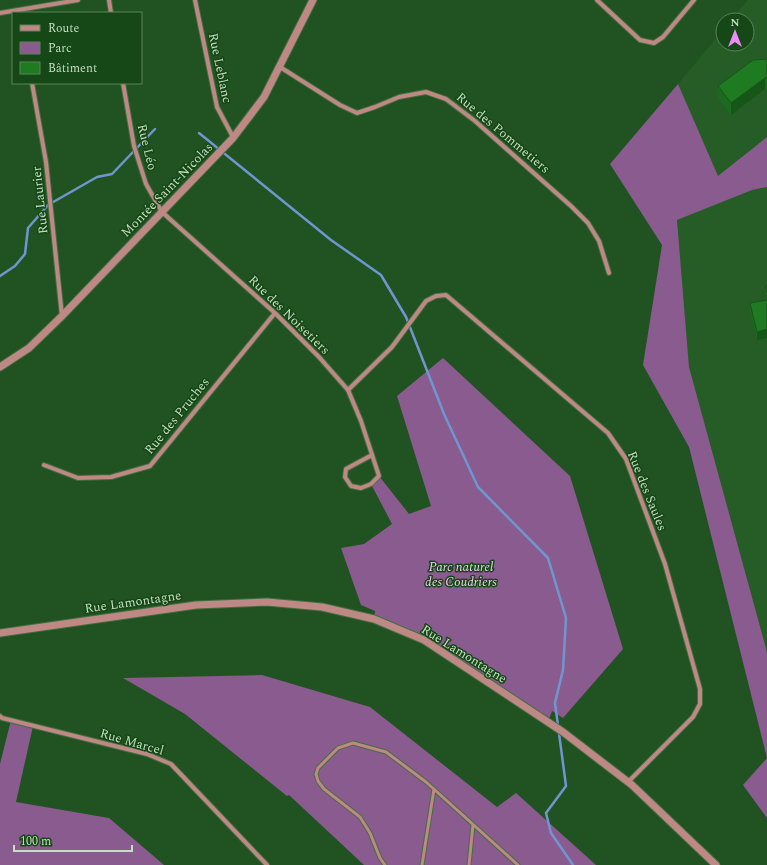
<svg xmlns="http://www.w3.org/2000/svg" width="767" height="865" font-family="Spectral,serif">
<style>
.built{fill:#265d26}
.green{fill:#8a5b8f}
.lines{fill:none;stroke-linecap:round;stroke-linejoin:round}
.stream{stroke:#6f96cf;stroke-width:2.5}
.service-casing{stroke:#426e41;stroke-width:5}
.minor-casing{stroke:#426e41;stroke-width:6}
.tertiary-casing{stroke:#426e41;stroke-width:9}
.service{stroke:#be8884;stroke-width:3}
.minor{stroke:#be8884;stroke-width:4}
.tertiary{stroke:#be8884;stroke-width:7}
.wall{fill:#1b6a1d}
.shaded-wall{fill:#165618}
.building{fill:#1f7b22;stroke:#165618}
.labels{text-anchor:middle;dominant-baseline:central;stroke-width:3;stroke-linejoin:round;paint-order:stroke}
.street-label{font-size:13px;fill:#c4dec2;stroke:#164716}
.park-label{font-size:13px;font-style:italic;fill:#f2caf5;stroke:#164716}
</style>
<rect width="100%" height="100%" fill="#215221"/>
<polygon class="built" points="748,0 767,0 767,652 689,367 677,220 724,201 678,84 723,30 723,44 747,44 747,20 731,20"/>
<g class="green">
<polygon points="678,84 718,176 767,137 767,187 752,190 677,220 689,367 767,652 767,758 689,447 643,365 662,245 610,164"/>
<polygon points="443,358 570,476 623,649 563,718 552,711 548,722 424,640 374,619 375,611 361,605 341,548 364,544 392,524 371,484 379,476 409,514 431,506 397,396"/>
<polygon points="262,675 370,707 497,807 516,793 596,865 364,865 289,795 287,796 185,714 123,678"/>
<polygon points="11,720 33,726 16,802 109,818 164,865 0,865 0,764"/>
<polygon points="767,758 767,818 743,785"/>
</g>
<g class="lines">
<g class="stream">
<polyline points="199,133 331,240 381,275 406,317 444,414 478,487 548,558 566,618 563,670 555,703 566,786 546,813 551,833 573,865"/>
<polyline points="0,276 15,266 25,254 28,228 48,205 97,177 112,174 155,129"/>
</g>
<defs>
<g id="service">
<polyline points="385,865 380,858 370,833 360,817 324,789 318,781 316,774 318,768 338,748 353,743 386,752 426,782 518,865"/>
<polyline points="422,865 434,789"/>
<polyline points="469,865 473,825"/>
</g>
<g id="minor">
<polyline points="109,0 111,13"/>
<polyline points="195,0 217,107 233,137"/>
<polyline points="597,0 640,40 654,43 663,37 694,0"/>
<polyline points="0,13 78,0"/>
<polyline points="280,67 340,105 357,113 375,107 399,97 426,92 446,99 475,121 571,206 588,223 599,241 609,273"/>
<polyline points="32,83 46,162 62,316"/>
<polyline points="123,83 134,146 146,184 162,212 275,313 319,357 348,390 361,421 379,476 371,484 361,488 351,486 345,477 346,469 372,455"/>
<polyline points="348,390 392,347 426,301 436,296 446,295 608,433 626,459 665,564 700,689 700,704 693,717 628,782"/>
<polyline points="44,465 78,478 111,477 150,466 275,313"/>
<polyline points="0,716 2,718 147,754 171,764 267,865"/>
</g>
<g id="tertiary">
<polyline points="0,367 29,348 62,316 233,138 264,97 313,0"/>
<polyline points="0,633 196,605 267,602 322,607 374,619 424,640 563,732 632,785 716,865"/>
</g>
</defs>
<use href="#service" class="service-casing"/>
<use href="#minor" class="minor-casing"/>
<use href="#tertiary" class="tertiary-casing"/>
<use href="#service" class="service"/>
<use href="#minor" class="minor"/>
<use href="#tertiary" class="tertiary"/>
</g>
<g class="wall">
<polygon points="767,59 767,89 765,89 731,115 718,98 718,86"/>
<polygon points="767,285 767,338 757,340 750,312 750,303 767,300 765,294 765,286"/>
</g>
<g class="shaded-wall">
<polygon points="765,78 765,89 731,115 731,103"/>
<polygon points="767,329 767,338 757,340 757,332"/>
</g>
<g class="building">
<polygon points="767,59 767,77 765,78 731,103 718,86 753,60"/>
<polygon points="767,285 767,293 765,286"/>
<polygon points="767,300 767,329 757,332 750,303"/>
</g>
<g class="labels">
<g class="street-label">
<text transform="translate(220 68) rotate(78)">Rue Leblanc</text>
<text transform="translate(503 133) rotate(40)">Rue des Pommetiers</text>
<text transform="translate(147 147) rotate(76)">Rue Léo</text>
<text transform="translate(167 190) rotate(-46)">Montée Saint-Nicolas</text>
<text transform="translate(40 200) rotate(-96)">Rue Laurier</text>
<text transform="translate(289 315) rotate(44)">Rue des Noisetiers</text>
<text transform="translate(177 416) rotate(-51)">Rue des Pruches</text>
<text transform="translate(647 491) rotate(68)">Rue des Saules</text>
<text transform="translate(133 602) rotate(-8)">Rue Lamontagne</text>
<text transform="translate(464 654) rotate(32)">Rue Lamontagne</text>
<text transform="translate(132 742) rotate(16)">Rue Marcel</text>
</g>
<g class="park-label">
<text x="461" y="567">Parc naturel<tspan x="461" dy="15">des Coudriers</tspan></text>
</g>
</g>
<rect x="12" y="12" width="130" height="72" fill="#164716" stroke="#5c835b"/>
<rect x="20" y="25" width="20" height="6" fill="#be8884" stroke="#5c835b"/>
<text x="48" y="32" font-size="12" fill="#c4dec2">Route</text>
<rect x="20" y="42" width="20" height="12" fill="#8a5b8f" stroke="#5c835b"/>
<text x="48" y="52" font-size="12" fill="#c4dec2">Parc</text>
<rect x="20" y="62" width="20" height="12" fill="#1f7b22" stroke="#5c835b"/>
<text x="48" y="72" font-size="12" fill="#c4dec2">Bâtiment</text>
<g transform="translate(735 32)"><circle r="19" fill="#164716" stroke="#5c835b"/>
<path d="M0-3L7 15L0 10L-7 15Z" fill="#ed8cf9"/>
<text y="-6" font-size="11" font-weight="bold" text-anchor="middle" fill="#c4dec2">N</text>
</g>
<path d="M14 845v6h118v-6" fill="none" stroke="#c4dec2" stroke-width="2"/>
<text x="20" y="845" font-size="12" fill="#c4dec2" stroke="#164716" stroke-width="3" paint-order="stroke">100 m</text>
</svg>
